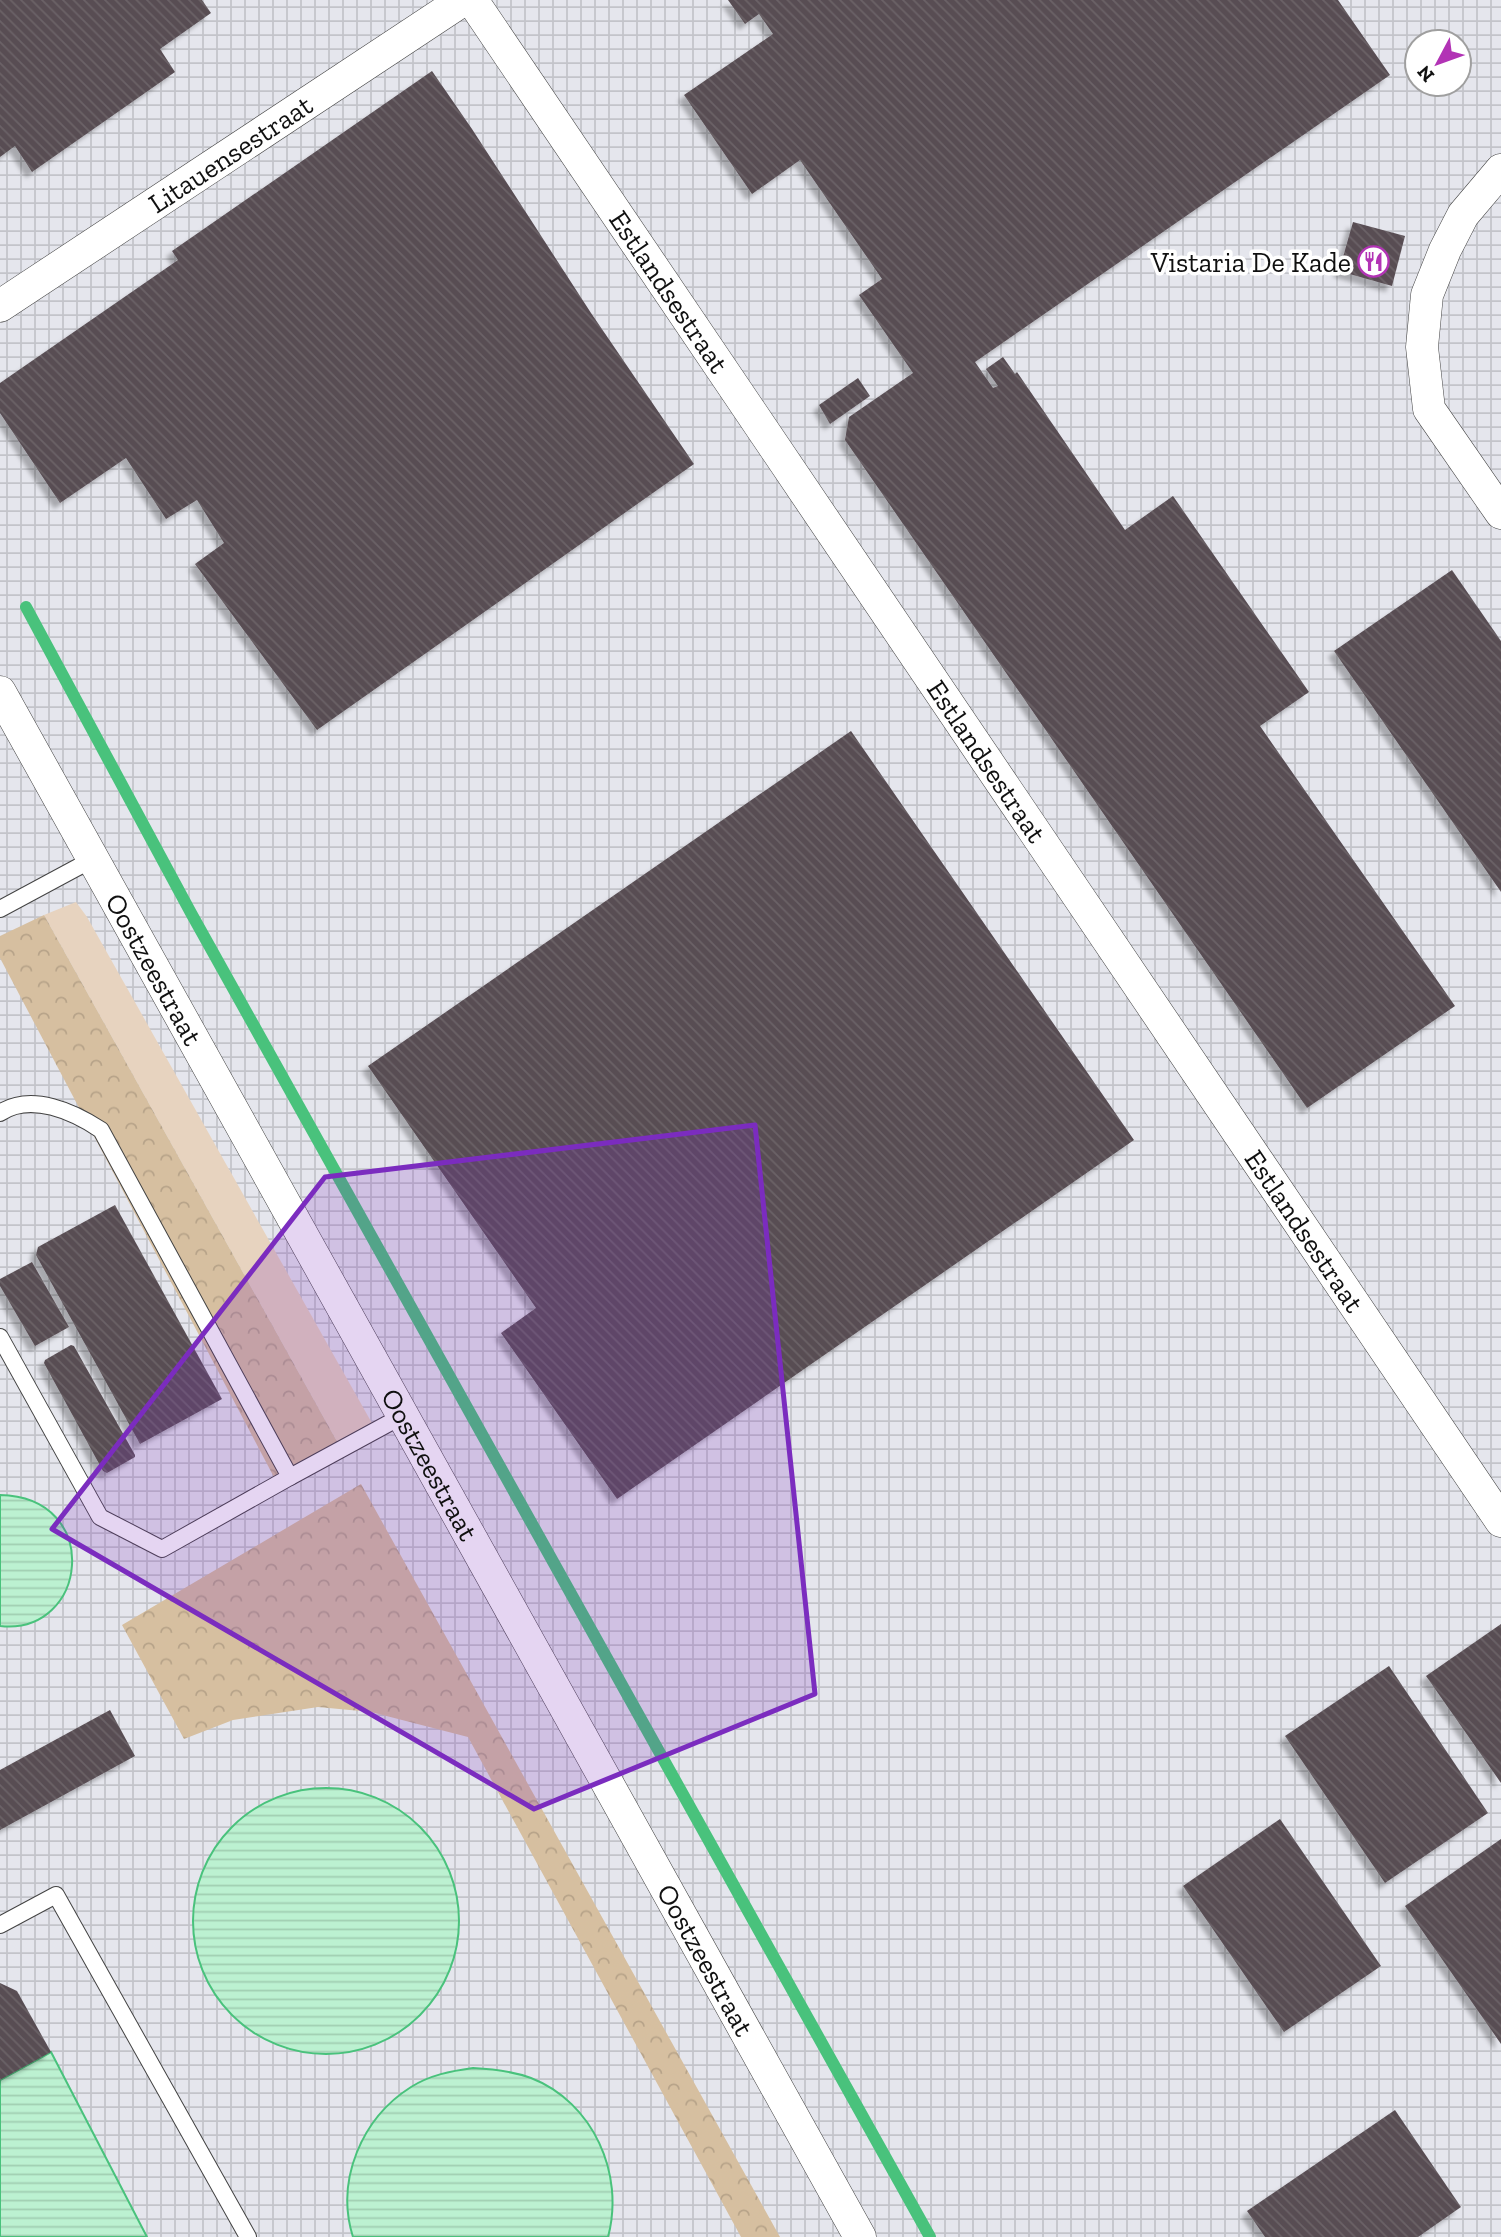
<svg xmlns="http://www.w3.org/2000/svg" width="1501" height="2237" font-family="'Zilla Slab',serif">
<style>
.industrial{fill:url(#industrial-grid);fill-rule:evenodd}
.grass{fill:#e7d3bf}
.forest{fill:url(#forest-crowns)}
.water{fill:url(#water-rules);stroke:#49c27c;stroke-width:2}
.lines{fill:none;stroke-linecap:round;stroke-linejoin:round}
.stream{stroke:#49c27c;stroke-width:12}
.building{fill:url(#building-back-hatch);filter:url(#shadow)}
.lane-casing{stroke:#434343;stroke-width:18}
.street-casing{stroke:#434343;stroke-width:33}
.lane{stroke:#fff;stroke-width:16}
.street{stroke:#fff;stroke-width:32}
.marked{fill:#7b2cbf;fill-opacity:0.2;stroke:#7b2cbf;stroke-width:5;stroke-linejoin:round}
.labels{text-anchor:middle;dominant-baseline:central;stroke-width:7;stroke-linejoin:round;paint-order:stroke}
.street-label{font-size:28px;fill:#101010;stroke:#fff}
.poi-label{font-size:28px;fill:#101010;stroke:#fff;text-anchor:end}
</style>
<defs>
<pattern id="industrial-grid" width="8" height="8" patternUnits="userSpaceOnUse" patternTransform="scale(1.75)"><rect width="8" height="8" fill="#e5e6ed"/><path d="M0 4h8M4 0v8" fill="none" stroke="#c3c4ca"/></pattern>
<pattern id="forest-crowns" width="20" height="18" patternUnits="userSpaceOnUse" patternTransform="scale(1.75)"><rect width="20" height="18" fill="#d6bfa0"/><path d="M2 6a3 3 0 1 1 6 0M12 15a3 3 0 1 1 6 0" fill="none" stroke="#b7a389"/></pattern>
<pattern id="water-rules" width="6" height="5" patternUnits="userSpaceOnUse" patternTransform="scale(1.75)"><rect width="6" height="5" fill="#bcf1d1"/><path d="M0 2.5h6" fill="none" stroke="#a1ceb2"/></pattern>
<pattern id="building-back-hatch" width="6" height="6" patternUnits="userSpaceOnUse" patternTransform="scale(1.75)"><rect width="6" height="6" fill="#584d53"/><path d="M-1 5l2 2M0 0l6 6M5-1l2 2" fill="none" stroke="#6b6267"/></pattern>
<filter id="shadow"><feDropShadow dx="-6" dy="6" stdDeviation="2" flood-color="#0004"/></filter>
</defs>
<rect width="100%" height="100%" fill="#fef4f6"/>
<path class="industrial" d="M0,0h1501v2237h-1501zM1417,42h42v42h-42z"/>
<polygon class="grass" points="76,902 87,917 373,1425 339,1445 44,915"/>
<g class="forest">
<polygon points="44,915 339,1445 276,1481 0,958 0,936"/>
<polygon points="361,1484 780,2237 741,2237 468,1737 371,1712 318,1707 233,1720 184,1739 122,1625"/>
</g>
<g class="water">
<path d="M0,1495c104,2 88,141 0,131z"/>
<circle cx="326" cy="1921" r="133"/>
<polygon points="51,2052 147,2237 0,2237 0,2080"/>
<path d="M473,2068c20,1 39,3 58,10 62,24 94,96 77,159h-255c-18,-57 9,-119 58,-150 19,-12 40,-16 62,-19z"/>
</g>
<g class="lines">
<polyline class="stream" points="26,607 191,913 930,2237"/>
</g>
<g class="building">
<polygon points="0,0 202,0 211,13 160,49 175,72 32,172 15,146 0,157"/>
<polygon points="728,0 1338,0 1390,75 975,362 993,388 998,386 986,369 1003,357 1015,374 1017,372 1125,530 1173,496 1309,692 1260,726 1455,1006 1307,1108 845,440 849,417 913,373 859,295 882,279 800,160 752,194 684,95 773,34 759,14 745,24"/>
<polygon points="432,71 472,129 591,313 694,464 317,730 195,564 224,543 197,500 166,519 126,458 60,503 0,413 0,383 178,260 172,251"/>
<polygon points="1353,222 1405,236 1392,286 1339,271"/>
<polygon points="858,378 870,396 830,424 819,405"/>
<polygon points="1452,570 1501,641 1501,892 1334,651"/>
<polygon points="851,731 1134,1140 617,1499 501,1333 536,1308 368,1066"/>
<polygon points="115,1205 222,1399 140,1444 36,1255 38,1247"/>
<polygon points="32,1262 69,1327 35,1346 0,1286 0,1279"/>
<polygon points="71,1345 74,1346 135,1455 135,1457 107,1473 103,1471 44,1363 45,1360"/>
<polygon points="1501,1624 1501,1783 1426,1676"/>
<polygon points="1389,1666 1488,1813 1385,1883 1285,1736"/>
<polygon points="110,1710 135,1756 0,1830 0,1770"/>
<polygon points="1280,1819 1381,1966 1284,2032 1183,1886"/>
<polygon points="1501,1839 1501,2044 1405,1906"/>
<polygon points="0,1983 17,1991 51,2052 0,2080"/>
<polygon points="1395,2110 1461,2207 1418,2237 1265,2237 1247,2211"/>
</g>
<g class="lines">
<defs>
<g id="lane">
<polyline points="0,909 93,859"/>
<path d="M0,1113c31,-21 74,-1 101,17l189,347 -128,72 -62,-32 -100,-180"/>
<polyline points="290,1477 404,1415"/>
<polyline points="0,1925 56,1895 248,2237"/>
</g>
<g id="street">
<path id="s1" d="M472,0l1029,1521"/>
<polyline points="1501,170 1463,215 1445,250 1427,295 1422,347 1429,409 1501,513"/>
<path id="s2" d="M0,306l463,-306"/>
<path id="s3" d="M0,692l860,1545"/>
</g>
</defs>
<use href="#lane" class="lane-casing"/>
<use href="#street" class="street-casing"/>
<use href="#lane" class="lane"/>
<use href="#street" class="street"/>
</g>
<path class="marked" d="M755,1125l60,569 -281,115 -482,-280 273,-352z"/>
<defs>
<symbol id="restaurant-ring" viewBox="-11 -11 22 22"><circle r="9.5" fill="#fff" stroke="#b233b5" stroke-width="1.5"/><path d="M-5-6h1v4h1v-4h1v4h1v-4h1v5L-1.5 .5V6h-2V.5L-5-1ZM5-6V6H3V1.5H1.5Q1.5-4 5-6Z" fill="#b233b5"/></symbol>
</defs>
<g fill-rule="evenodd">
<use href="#restaurant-ring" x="1356" y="244" width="35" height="35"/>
</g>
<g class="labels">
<g class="street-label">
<text stroke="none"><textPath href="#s2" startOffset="276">Litauensestraat</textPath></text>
<text stroke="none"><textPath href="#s1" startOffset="352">Estlandsestraat</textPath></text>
<text stroke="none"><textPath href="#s1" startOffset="919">Estlandsestraat</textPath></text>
<text stroke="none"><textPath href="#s3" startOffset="317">Oostzeestraat</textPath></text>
<text stroke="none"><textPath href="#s1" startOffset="1486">Estlandsestraat</textPath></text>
<text stroke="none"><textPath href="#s3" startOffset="884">Oostzeestraat</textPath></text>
<text stroke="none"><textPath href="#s3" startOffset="1451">Oostzeestraat</textPath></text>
</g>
<g class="poi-label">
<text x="1351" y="262">Vistaria De Kade</text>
</g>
</g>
<g transform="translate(1438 63) rotate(229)"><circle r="33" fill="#ffffff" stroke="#9f9f9f" stroke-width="2"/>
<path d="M0-5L12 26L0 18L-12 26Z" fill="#b233b5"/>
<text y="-10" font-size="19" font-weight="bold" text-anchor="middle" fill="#101010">N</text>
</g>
</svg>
